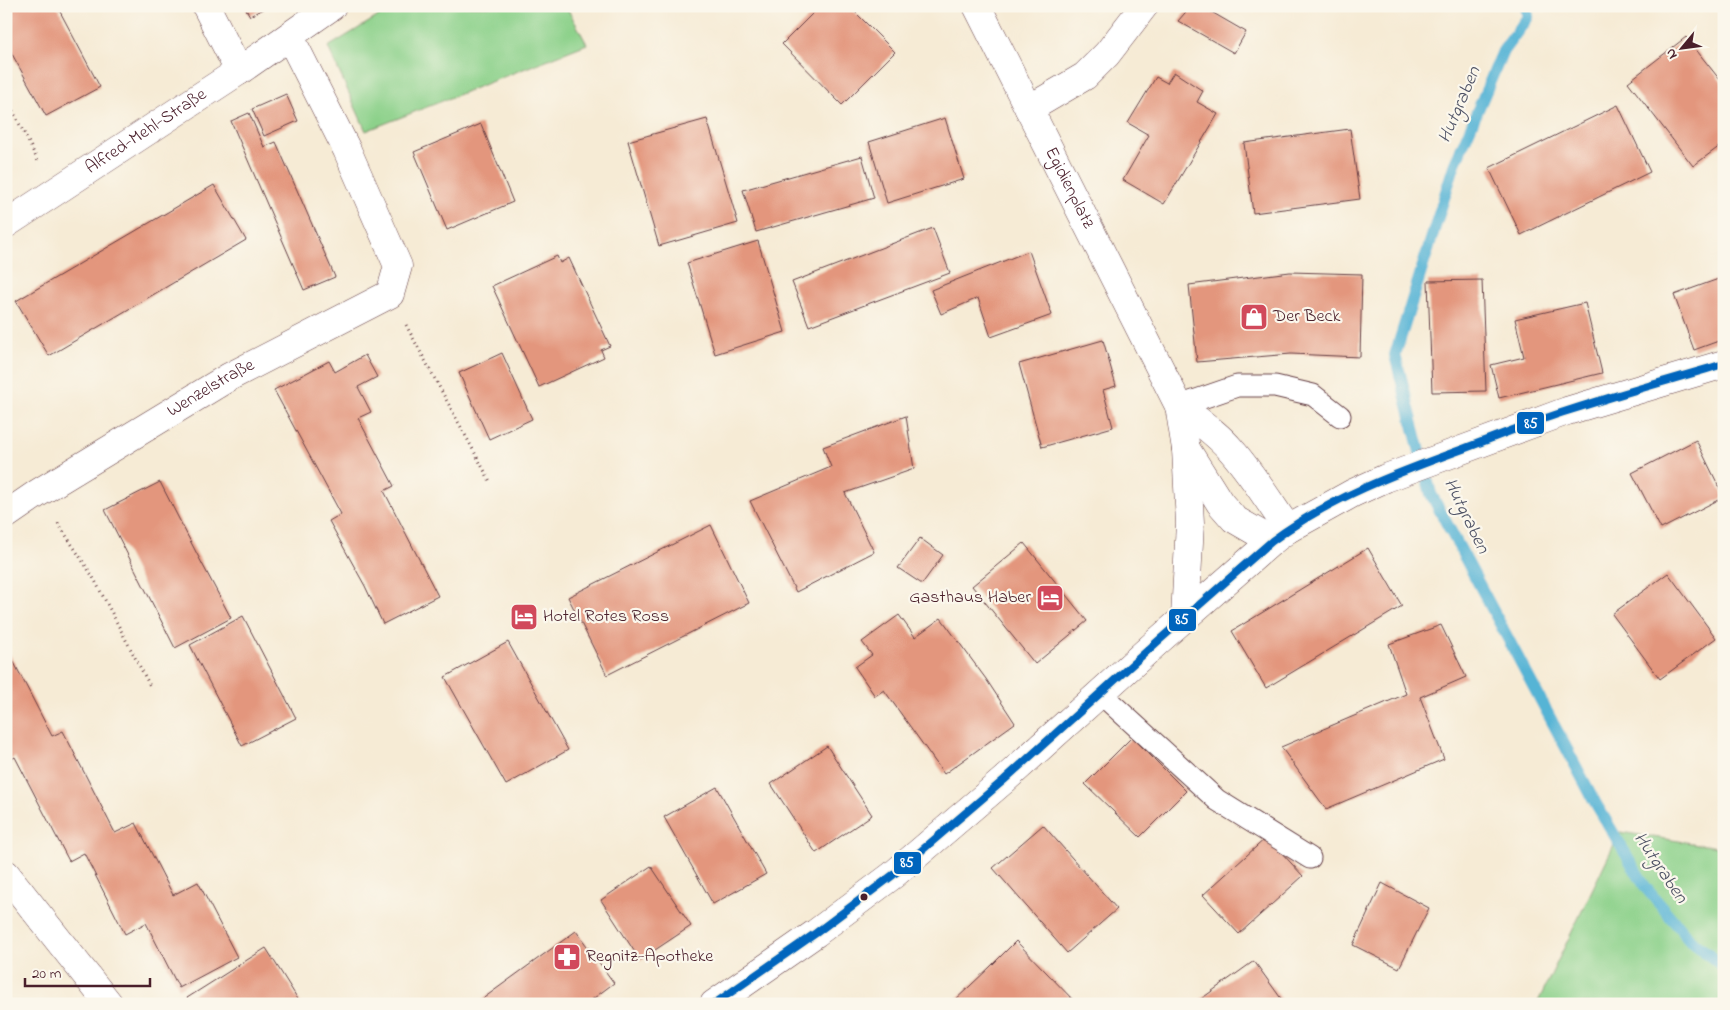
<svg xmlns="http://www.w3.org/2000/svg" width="1730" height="1010" font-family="'Indie Flower',sans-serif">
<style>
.green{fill:#8dd18b;stroke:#6c785b}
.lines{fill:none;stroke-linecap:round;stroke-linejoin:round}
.stream{stroke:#57b4d5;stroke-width:12}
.building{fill:#e3967d}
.service-casing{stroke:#643e44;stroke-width:23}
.minor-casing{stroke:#643e44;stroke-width:29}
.tertiary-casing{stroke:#643e44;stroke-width:29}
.secondary-casing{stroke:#643e44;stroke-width:29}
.path{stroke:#643e44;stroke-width:3;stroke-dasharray:1 4;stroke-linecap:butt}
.service{stroke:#fff;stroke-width:21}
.minor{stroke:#fff;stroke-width:28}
.tertiary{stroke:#fff;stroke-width:28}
.secondary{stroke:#fff;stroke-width:28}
.bus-1-casing{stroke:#fbf7ec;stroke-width:11}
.bus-1{stroke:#0065bd;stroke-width:8}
.bus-dot{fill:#4a1f2b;stroke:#fbf7ec;stroke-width:2}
.labels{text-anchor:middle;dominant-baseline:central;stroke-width:4.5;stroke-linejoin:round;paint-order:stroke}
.street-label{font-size:18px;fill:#4a1f2b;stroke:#fbf7ec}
.poi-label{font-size:18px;fill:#4a1f2b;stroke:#fbf7ec;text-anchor:start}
.water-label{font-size:19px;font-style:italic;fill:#4f5366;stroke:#fbf7ec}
.line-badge{stroke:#fbf7ec;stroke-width:2}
.badge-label{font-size:14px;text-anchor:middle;font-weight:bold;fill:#fff}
</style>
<rect width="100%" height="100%" fill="#fbf7ec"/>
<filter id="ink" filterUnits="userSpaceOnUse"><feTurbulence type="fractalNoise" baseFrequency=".02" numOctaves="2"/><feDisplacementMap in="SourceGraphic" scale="10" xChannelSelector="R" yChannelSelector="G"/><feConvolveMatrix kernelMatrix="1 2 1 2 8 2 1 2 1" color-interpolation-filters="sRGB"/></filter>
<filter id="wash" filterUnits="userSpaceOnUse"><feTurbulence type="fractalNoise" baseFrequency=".0096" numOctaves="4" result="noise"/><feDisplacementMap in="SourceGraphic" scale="20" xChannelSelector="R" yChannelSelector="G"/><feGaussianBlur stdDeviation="1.12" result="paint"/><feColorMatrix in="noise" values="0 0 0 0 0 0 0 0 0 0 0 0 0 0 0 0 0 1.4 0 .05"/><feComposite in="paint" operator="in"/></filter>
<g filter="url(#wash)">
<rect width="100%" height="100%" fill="#f6ebd5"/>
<g class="green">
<polygon points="395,6 566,6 587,44 366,131 328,47"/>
<polygon points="1620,832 1724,848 1724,1004 1537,1004"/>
</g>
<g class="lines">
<polyline class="stream" points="1526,6 1528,17 1503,51 1454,166 1395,355 1431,494 1596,804 1646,888 1689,939 1724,967"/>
</g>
<g id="blocks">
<g class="building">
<polygon points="6,6 57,6 100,87 46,116 6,43"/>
<polygon points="244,6 268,6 250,16"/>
<polygon points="820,6 849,6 895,52 842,105 782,44"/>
<polygon points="1191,6 1201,6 1246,32 1234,53 1178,21"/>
<polygon points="1686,37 1724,85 1724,143 1693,166 1628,82"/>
<polygon points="1174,72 1203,91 1197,102 1218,114 1164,204 1123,180 1149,135 1128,123 1156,77 1167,83"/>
<polygon points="286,94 298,121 264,136 252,109"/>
<polygon points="1618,105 1650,172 1521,235 1489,168"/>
<polygon points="249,113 264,147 276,142 335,277 304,290 231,121"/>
<polygon points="945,118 964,179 887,203 869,142"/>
<polygon points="707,119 738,223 659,246 628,141"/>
<polygon points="481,124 513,202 447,230 414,152"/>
<polygon points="1350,129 1360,199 1253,213 1244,143"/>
<polygon points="862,156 874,198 756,232 743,190"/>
<polygon points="214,185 246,240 49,356 16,301"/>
<polygon points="933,228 950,273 809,326 792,282"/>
<polygon points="758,241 785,332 715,354 687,263"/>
<polygon points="1029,251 1052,315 991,337 978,298 941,314 931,290"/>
<polygon points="557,256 560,263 569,258 610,346 601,350 604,357 539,387 492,286"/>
<polygon points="1290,272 1362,274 1360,357 1291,354 1197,362 1189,285"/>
<polygon points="1724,277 1724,339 1694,350 1674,295"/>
<polygon points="1482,280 1486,391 1432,392 1428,281"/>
<polygon points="1585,303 1602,373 1499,398 1491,365 1524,357 1515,319"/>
<polygon points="1103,340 1116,386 1103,390 1113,427 1042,447 1019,364"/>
<polygon points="502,353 532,419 489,439 459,373"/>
<polygon points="365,355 377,377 358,387 371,412 358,418 394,486 384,491 438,596 383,624 365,586 329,521 341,514 274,390 329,361 335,372"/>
<polygon points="906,416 914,469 845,493 874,552 796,592 750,501 831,467 823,447"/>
<polygon points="1696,440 1724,497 1661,529 1632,473"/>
<polygon points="160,482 197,554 231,618 175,648 105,510"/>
<polygon points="711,525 749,603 607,675 568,597"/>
<polygon points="920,538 943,555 922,584 898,568"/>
<polygon points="1024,543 1087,621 1035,664 972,586"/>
<polygon points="1368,548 1402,606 1266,688 1232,631"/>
<polygon points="1668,573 1716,638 1660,679 1612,614"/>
<polygon points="899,615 915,637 941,618 986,679 1015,723 944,774 884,690 875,696 855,667 872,655 862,642"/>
<polygon points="243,616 296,718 242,746 190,645"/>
<polygon points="1441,625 1466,677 1420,697 1444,759 1326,809 1281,747 1406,694 1389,644"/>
<polygon points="508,642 568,750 506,785 445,677"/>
<polygon points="6,647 52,736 63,731 115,833 136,823 173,895 198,882 237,957 179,988 146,923 125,934 84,853 69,861 15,757 6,762"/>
<polygon points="1132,737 1186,791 1140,837 1085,784"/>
<polygon points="827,746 872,815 816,853 771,784"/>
<polygon points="717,787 766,874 713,904 664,817"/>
<polygon points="1043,825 1117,909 1067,953 993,868"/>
<polygon points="1267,837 1303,876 1239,934 1203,895"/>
<polygon points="651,866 691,926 640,960 601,900"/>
<polygon points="1382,883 1429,908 1399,968 1353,945"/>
<polygon points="576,931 614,983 586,1004 483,1004 481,1000"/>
<polygon points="1016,941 1077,1004 951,1004 990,967"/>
<polygon points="266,948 301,1004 191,1004 187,998"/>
<polygon points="1254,961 1285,1004 1194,1004"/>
</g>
</g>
</g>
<g filter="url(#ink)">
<use href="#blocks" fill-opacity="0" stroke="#643e44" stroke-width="1"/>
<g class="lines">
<defs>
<g id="service">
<polyline points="1179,406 1237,386 1275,386 1313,395 1340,416"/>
<polyline points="1100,693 1217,800 1310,858"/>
</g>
<g id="minor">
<polyline points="206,6 239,71"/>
<polyline points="1029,109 1085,76 1107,54 1144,6"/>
<path id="s1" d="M6,224l233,-153 93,-65"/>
<path id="s2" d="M6,515l32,-22 191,-116 161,-83 8,-28 -51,-116 -57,-113"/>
<polyline points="6,874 109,1004"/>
</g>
<g id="tertiary">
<polyline points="1185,617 1190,523 1186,449"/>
<polyline points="714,1004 816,933 893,875 1004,780 1157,642 1272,541"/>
</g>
<g id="secondary">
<path id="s3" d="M977,6l202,400 7,43 34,54 14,16 38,22 16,-12 65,-36 33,-15 181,-67 157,-47"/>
<path d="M1179,406c18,14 38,27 53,45 21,24 38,52 56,78"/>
</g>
</defs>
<use href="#service" class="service-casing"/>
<use href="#minor" class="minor-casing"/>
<use href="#tertiary" class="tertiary-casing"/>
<use href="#secondary" class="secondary-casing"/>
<g class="path">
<polyline points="6,97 38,161"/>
<polyline points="406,325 491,483"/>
<polyline points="58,523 93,577 150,686"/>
</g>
<use href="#service" class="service"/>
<use href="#minor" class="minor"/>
<use href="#tertiary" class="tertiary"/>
<use href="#secondary" class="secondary"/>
<defs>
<path id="bus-1" d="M714,1004l102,-71 77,-58 111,-95 153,-138 115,-101c57,-43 125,-68 191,-92 35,-13 69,-27 104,-38 52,-17 105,-32 157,-47"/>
</defs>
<use href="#bus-1" class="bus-1-casing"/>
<use href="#bus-1" class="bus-1"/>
</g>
</g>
<defs>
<symbol id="shop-square" viewBox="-11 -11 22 22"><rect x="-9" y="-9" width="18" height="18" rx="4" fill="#d1495b" stroke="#fbf7ec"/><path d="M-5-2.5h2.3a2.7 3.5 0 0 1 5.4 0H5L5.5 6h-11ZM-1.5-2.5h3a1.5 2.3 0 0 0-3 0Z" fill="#fff"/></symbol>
<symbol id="hotel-square" viewBox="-11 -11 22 22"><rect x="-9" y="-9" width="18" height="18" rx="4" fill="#d1495b" stroke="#fbf7ec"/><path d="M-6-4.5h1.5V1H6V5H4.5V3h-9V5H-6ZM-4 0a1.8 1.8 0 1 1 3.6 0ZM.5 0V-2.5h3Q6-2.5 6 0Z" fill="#fff"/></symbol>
<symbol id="pharmacy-square" viewBox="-11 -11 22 22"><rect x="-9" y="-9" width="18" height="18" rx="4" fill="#d1495b" stroke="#fbf7ec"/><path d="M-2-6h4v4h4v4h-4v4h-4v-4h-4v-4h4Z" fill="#fff"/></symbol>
</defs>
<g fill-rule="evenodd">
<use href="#shop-square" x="1238" y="301" width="32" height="32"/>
<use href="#hotel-square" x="1034" y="582" width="32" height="32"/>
<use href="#hotel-square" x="508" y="601" width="32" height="32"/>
<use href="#pharmacy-square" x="551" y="941" width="32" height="32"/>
</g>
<circle class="bus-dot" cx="864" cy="897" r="4.5"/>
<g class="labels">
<g class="street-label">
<text stroke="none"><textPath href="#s1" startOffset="168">Alfred-Mehl-Straße</textPath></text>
<text stroke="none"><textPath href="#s3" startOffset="204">Egidienplatz</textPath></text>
<text stroke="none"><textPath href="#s2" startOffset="241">Wenzelstraße</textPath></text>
</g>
<g class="poi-label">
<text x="1273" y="317">Der Beck</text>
<text x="1031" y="598" text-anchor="end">Gasthaus Haber</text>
<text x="543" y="617">Hotel Rotes Ross</text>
<text x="586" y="957">Regnitz-Apotheke</text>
</g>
<g class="water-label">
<text transform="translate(1460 105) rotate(-67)">Hutgraben</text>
<text transform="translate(1466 516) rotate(64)">Hutgraben</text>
<text transform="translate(1660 868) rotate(56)">Hutgraben</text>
</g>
</g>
<g class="line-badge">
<rect x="1516" y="411" width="29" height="24" rx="5" fill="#0065bd"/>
<rect x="1168" y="608" width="29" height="24" rx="5" fill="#0065bd"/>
<rect x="893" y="851" width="29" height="24" rx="5" fill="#0065bd"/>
</g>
<g class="badge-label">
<text x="1531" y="428">85</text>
<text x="1182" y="624">85</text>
<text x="907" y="867">85</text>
</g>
<rect width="1730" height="1010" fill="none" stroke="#fbf7ec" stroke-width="25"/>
<g transform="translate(1682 48) rotate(241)" stroke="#fbf7ec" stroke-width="4" paint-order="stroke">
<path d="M0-4L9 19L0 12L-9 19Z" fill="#4a1f2b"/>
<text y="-8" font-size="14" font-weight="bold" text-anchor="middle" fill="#4a1f2b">N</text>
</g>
<path d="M25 978v8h125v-8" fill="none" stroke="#4a1f2b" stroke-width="2.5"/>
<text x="32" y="978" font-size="15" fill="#4a1f2b" stroke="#fbf7ec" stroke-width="4" paint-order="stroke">20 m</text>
</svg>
